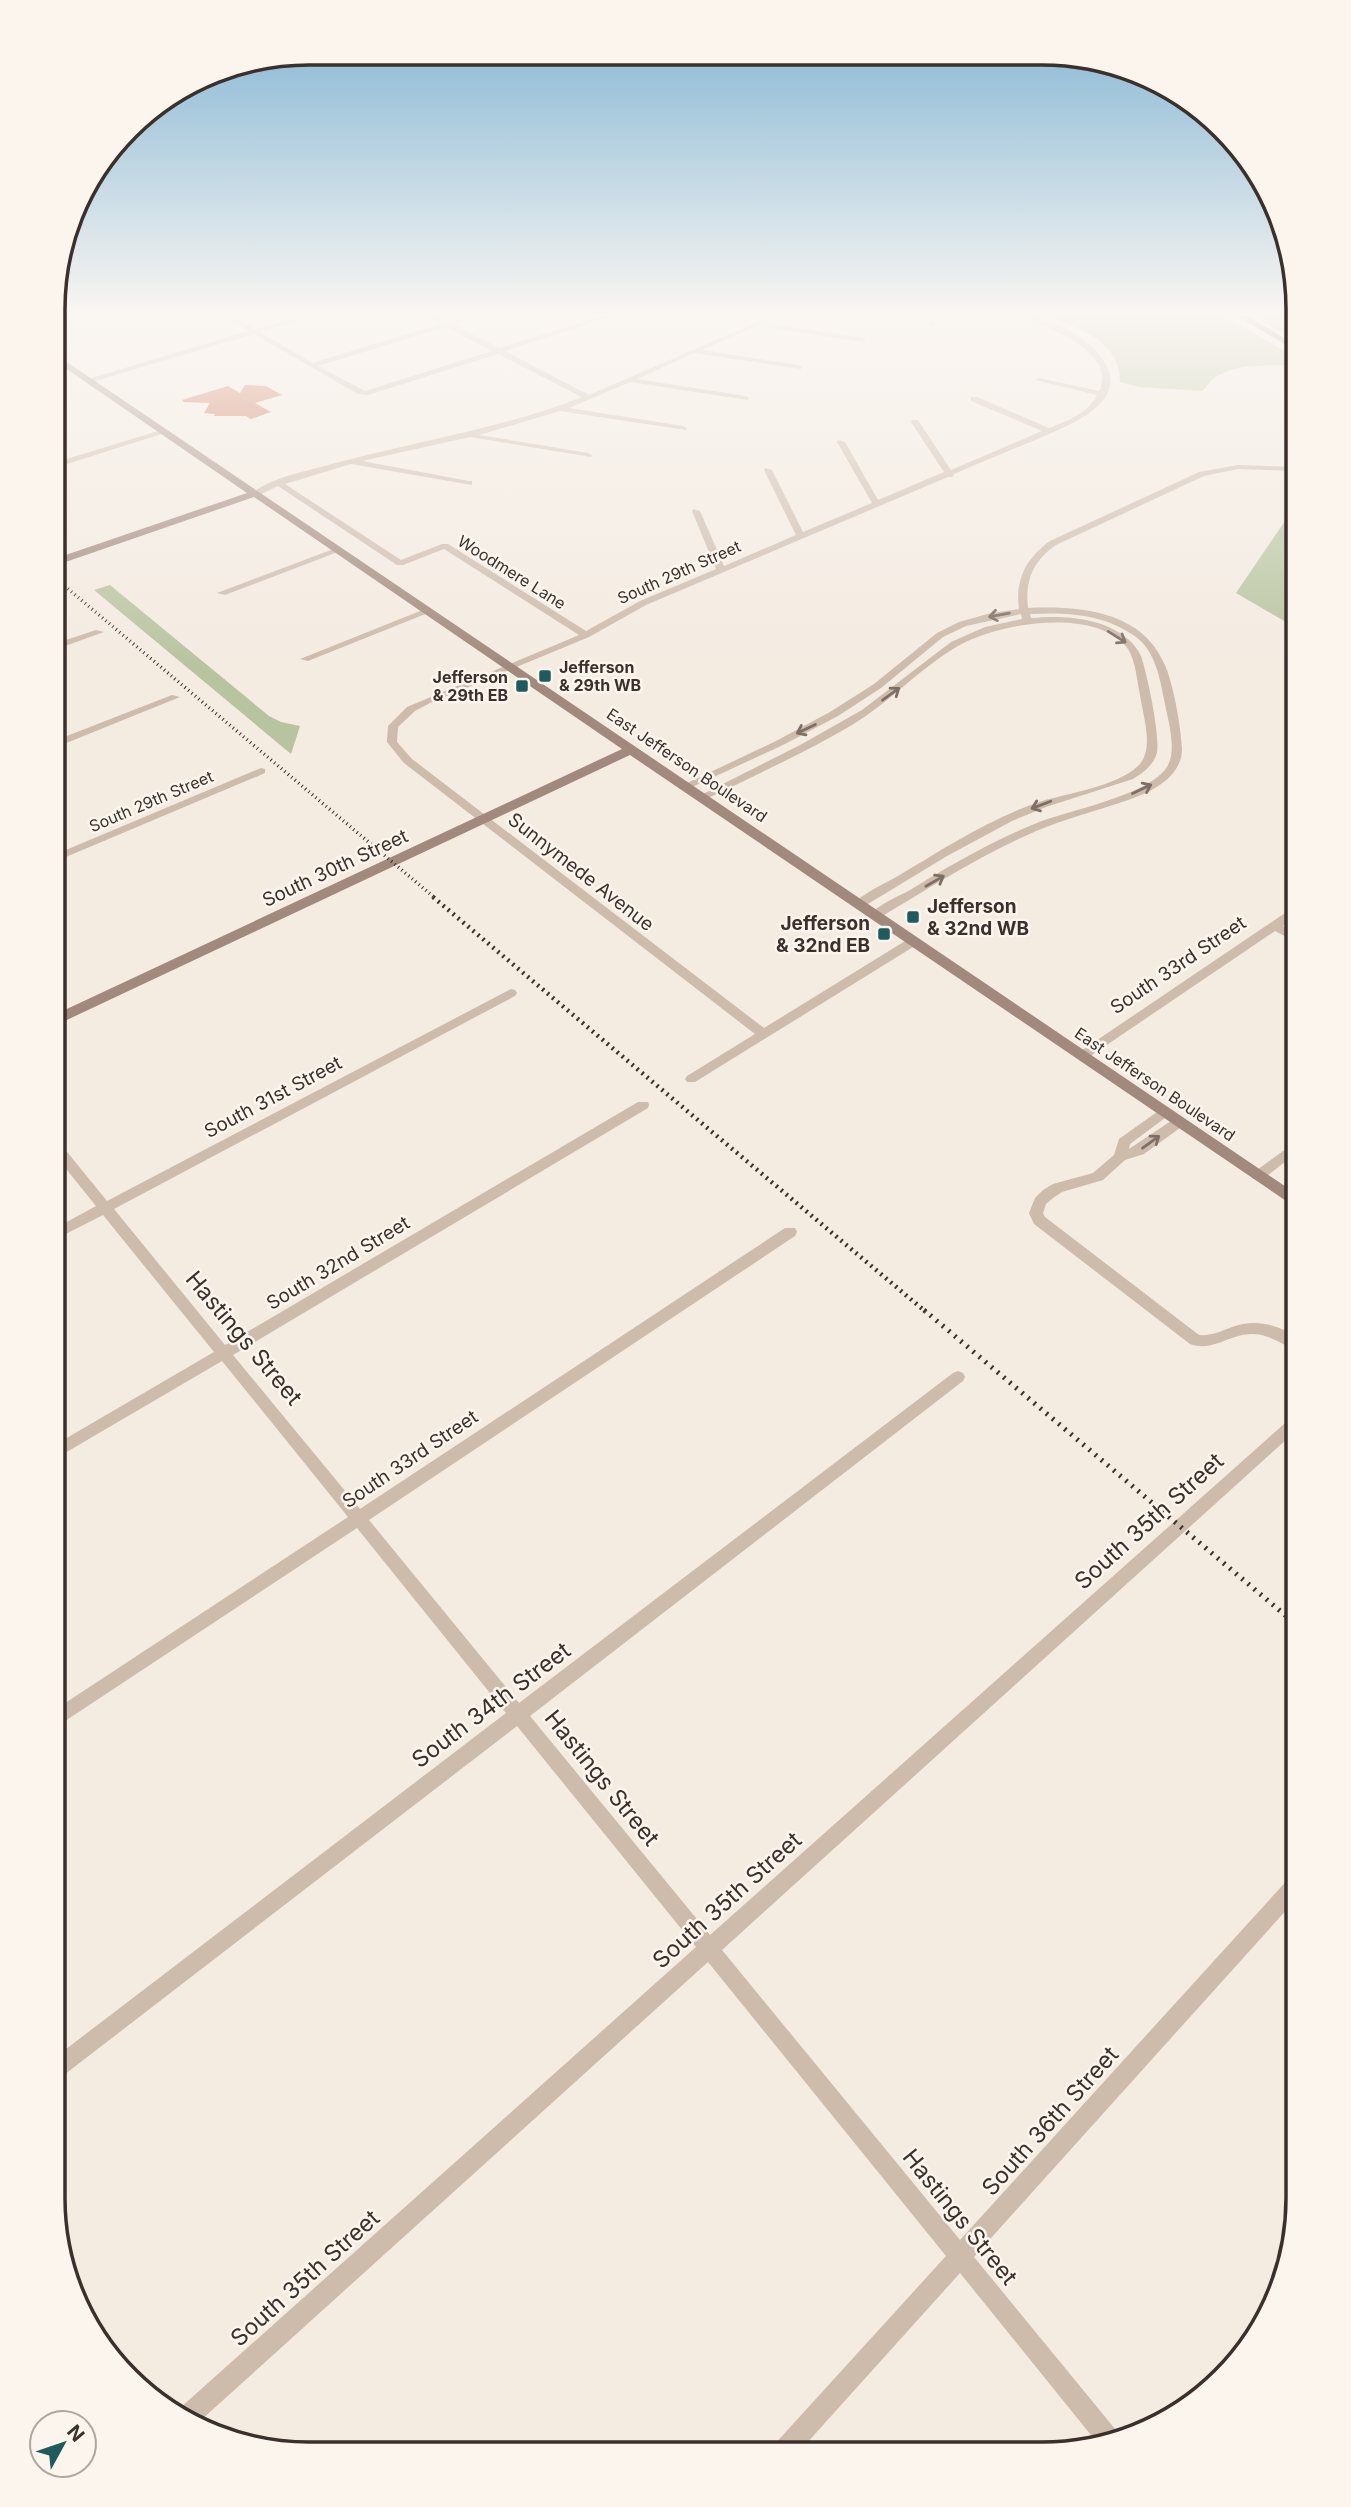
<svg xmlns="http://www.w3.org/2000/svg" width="1351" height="2507" font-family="Inter,sans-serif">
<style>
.green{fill:#b8c4a0}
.building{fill:#c8694b}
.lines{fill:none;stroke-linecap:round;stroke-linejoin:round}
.street{fill:#cdbbac;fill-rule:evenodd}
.secondary{fill:#a18a7d;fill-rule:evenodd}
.primary{fill:#7d675c;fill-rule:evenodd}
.rail-far2{stroke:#3b302b;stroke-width:3.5;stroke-dasharray:1 3.5;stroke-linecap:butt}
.rail-far1{stroke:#3b302b;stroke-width:4.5;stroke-dasharray:2 4.5;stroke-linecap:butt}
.rail{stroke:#3b302b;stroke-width:5;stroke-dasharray:2 6;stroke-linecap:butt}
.oneway{stroke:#7d6f65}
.poi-dot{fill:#1f5a5e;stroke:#fbf5ee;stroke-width:2.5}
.labels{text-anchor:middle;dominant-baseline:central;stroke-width:5;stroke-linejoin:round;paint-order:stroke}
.far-street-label{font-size:16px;fill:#3b302b;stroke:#fbf5ee}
.far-poi-label{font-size:16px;font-weight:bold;fill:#3b302b;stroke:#fbf5ee;text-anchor:start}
.street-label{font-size:19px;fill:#3b302b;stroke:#fbf5ee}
.poi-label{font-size:19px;font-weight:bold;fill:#3b302b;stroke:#fbf5ee;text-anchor:start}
.near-street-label{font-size:23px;fill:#3b302b;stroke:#fbf5ee}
.rim{fill:none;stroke:#3b302b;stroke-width:3.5}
</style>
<rect width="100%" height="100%" fill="#f4ebe1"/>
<g class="green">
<path d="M1048,316h177l73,43v4c-29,6 -52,-3 -81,13 -6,3 -9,10 -15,15l-63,-4 -19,-5c0,-40 -39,-54 -72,-66z"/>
<polygon points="1253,316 1298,316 1298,342"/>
<polygon points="1298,513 1298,629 1236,593 1285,521"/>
<polygon points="110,585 269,716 281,722 300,726 291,754 94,590"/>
</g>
<polygon class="building" points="245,385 266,386 282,395 255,403 271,412 251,419 246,416 214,416 215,414 204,413 210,403 183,402 182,400 228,386 240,393"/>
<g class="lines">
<g class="street">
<path d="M224,316h8l23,13 47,-13h10l-52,16 52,31 128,-39 -12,-8h8l11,6 19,-6h10l-23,8 46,24 104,-32h10l-108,35 84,44 182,-79h10l-16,7 101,15 -3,4 -106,-16 -55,24 96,15 4,2 -1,2 -107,-16 -57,26 108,17 4,2 -1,2 -118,-18 -61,26 114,18 4,2 -1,2 -126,-19 -81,24 109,18 4,2 -1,2 -121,-20 -108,24 107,20h3v4l-121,-21 -66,20 116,76 41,-16h6l138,87 54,-30 76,-32 -24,-58 1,-2 7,2 24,55 72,-31 -32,-65 1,-2 7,2 31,62 69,-29 -35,-61 1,-2 7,2 33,58 66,-28 -33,-50 1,-2h6l33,50 91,-39 -71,-30v-4h6l72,31c18,-7 39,-14 48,-33l-62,-15 4,-2 60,13c19,-40 -51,-61 -74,-75 24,-1 50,16 67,31 55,53 -27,80 -64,96 -25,10 -50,21 -74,31l-1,3h-5l-302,128 -57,32 -159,66 -15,8 -17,16 -1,15 15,17 352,269 146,-90h8v6l-223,138h-8l-2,-3 2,-3 68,-42 -351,-271 -17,-21 1,-16 19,-19 172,-72 -135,-86 -41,16h-6l-119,-79 -19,9 -7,-2c21,-16 55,-22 80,-29 84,-23 169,-35 250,-67l-84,-43 -130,41 -10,-1 -104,-60 -162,48 -7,-2 163,-49zM446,327l46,24 -127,40 -47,-25z"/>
<polygon points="925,316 932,316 937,326 931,326"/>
<polygon points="161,430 168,432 54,468 54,463"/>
<path d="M1238,465l60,2v4l-60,-2 -34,7 -148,69c-23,16 -31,35 -28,63 49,-2 111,2 135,53 10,19 18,66 19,88 0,7 -2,14 -6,20 -13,20 -41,29 -63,36 -31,10 -61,18 -90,32 -50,23 -97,53 -144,81l-4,1 -6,-4c11,-11 28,-18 41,-25 41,-25 82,-49 127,-67 32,-13 111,-27 130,-56 11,-18 0,-49 -3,-68 -4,-21 -9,-48 -28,-62 -31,-23 -69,-25 -106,-23l1,4c31,-3 72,-1 97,21 6,5 10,11 13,17 6,17 19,78 16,96 -2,12 -14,21 -24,27l-87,28 -34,14 -65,35 -84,51h-8l-2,-3c12,-12 31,-20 45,-28 45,-27 91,-57 141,-74 28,-9 77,-15 99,-36 17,-16 5,-50 2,-71 -3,-14 -4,-33 -12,-46 -31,-43 -131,-26 -170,-3 -38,22 -68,56 -106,79 -47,28 -97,50 -146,74h-8l-1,-2 105,-53 60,-34 89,-68 34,-15 37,-8 -1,-5 -55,12 -23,11 -62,51 -43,28 -55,29 -93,43h-8l-1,-2 95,-45 54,-29 44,-28 63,-51 22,-11 32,-9 28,-4c-4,-29 7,-51 31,-68l149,-69z"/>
<polygon points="336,548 343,550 225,595 217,593"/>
<polygon points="425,609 433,611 308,661 300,659"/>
<polygon points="96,630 104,632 54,650 54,644"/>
<polygon points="172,695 180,697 54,748 54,741"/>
<polygon points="261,768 265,769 265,773 54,862 54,855"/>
<polygon points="1294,907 1298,907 1298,915 1283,926 1298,934 1298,943 1275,931 1086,1059 1078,1059 1076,1056 1078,1053"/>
<polygon points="511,989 515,990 517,993 515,996 114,1209 225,1345 638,1102 648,1102 649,1105 648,1108 233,1355 360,1509 785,1228 795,1228 797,1232 795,1236 369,1520 519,1703 953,1373 958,1371 963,1373 965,1377 963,1381 530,1716 710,1935 1293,1416 1298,1414 1298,1429 722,1950 960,2240 1291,1876 1298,1874 1298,1897 974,2257 1120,2435 1123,2441 1099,2445 960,2273 797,2454 770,2454 773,2446 946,2256 708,1962 200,2421 178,2412 180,2408 696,1947 517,1726 60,2078 53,2081 53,2059 506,1713 357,1528 53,1729 53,1711 348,1517 222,1361 53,1460 53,1446 214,1352 103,1215 54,1240 54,1229 96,1206 54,1154 54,1140 59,1142 107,1201"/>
<path d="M1164,1107l6,5 -1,3 -39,29 -1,5 45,-30h10l2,3 -2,3 -40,29 -19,6 -22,20 -41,12 -9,6 -7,6 -3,9 2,4 154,118c13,1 22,-4 33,-8 24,-9 45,-2 66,10v13c-17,-5 -29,-17 -48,-16 -22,1 -37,18 -60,10l-156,-120 -5,-11 6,-15 8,-8 10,-6 40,-11 21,-18 5,-16z"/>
<polygon points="1298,1140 1298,1152 1263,1179 1253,1179 1251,1176 1253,1173"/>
</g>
<polygon class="secondary" points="55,354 1298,1195 1298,1209 630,755 54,1026 54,1015 622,749 254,497 54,566 54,559 247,493 55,361"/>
<polygon class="primary" points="1237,316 1247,316 1298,346 1298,352"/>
<polyline class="rail-far2" points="54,577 435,898"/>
<polyline class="rail-far1" points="433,897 926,1312"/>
<polyline class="rail" points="924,1310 1298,1626"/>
</g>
<defs><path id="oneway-shaft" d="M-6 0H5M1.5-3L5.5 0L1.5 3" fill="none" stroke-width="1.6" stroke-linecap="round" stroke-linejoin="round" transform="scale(1.75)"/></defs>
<g class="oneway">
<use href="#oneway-shaft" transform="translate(999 615) rotate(170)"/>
<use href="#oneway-shaft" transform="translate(1117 637) rotate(32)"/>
<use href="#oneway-shaft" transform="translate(891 694) rotate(-36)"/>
<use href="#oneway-shaft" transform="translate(806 729) rotate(154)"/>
<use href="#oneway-shaft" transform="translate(1142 789) rotate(-25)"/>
<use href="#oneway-shaft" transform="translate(1041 805) rotate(159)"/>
<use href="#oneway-shaft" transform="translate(935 881) rotate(-30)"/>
<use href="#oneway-shaft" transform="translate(1151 1142) rotate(-36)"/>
</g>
<linearGradient id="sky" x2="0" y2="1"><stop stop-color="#7eb2d2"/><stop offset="0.47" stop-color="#faf6f2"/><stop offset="1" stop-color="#faf6f2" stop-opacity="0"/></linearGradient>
<rect width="1351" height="667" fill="url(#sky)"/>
<g class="poi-dot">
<rect x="538" y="669" width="14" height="14" rx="3.5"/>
<rect x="515" y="679" width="14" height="14" rx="3.5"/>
<rect x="906" y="910" width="14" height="14" rx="3.5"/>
<rect x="877" y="927" width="14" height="14" rx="3.5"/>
</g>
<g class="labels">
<g class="far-street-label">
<text transform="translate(512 572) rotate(32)">Woodmere Lane</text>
<text transform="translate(679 572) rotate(-24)">South 29th Street</text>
<text transform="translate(687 765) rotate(34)">East Jefferson Boulevard</text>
<text transform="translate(151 801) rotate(-23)">South 29th Street</text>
<text transform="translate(1155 1084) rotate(34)">East Jefferson Boulevard</text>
</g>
<g class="far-poi-label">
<text x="559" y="667">Jefferson<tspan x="559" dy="18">&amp; 29th WB</tspan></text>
<text x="508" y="677" text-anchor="end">Jefferson<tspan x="508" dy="18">&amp; 29th EB</tspan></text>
</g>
<g class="street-label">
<text transform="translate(335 868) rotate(-25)">South 30th Street</text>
<text transform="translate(581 872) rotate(38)">Sunnymede Avenue</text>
<text transform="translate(1178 965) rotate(-34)">South 33rd Street</text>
<text transform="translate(273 1097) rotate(-28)">South 31st Street</text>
<text transform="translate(338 1263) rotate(-31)">South 32nd Street</text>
<text transform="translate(410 1459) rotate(-34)">South 33rd Street</text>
</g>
<g class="poi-label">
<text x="927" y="906">Jefferson<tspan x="927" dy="22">&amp; 32nd WB</tspan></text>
<text x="870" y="923" text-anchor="end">Jefferson<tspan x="870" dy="22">&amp; 32nd EB</tspan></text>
</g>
<g class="near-street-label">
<text transform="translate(244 1338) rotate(50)">Hastings Street</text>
<text transform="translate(1149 1521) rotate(-42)">South 35th Street</text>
<text transform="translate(491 1705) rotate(-37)">South 34th Street</text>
<text transform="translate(602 1778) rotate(51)">Hastings Street</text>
<text transform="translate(727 1900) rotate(-42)">South 35th Street</text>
<text transform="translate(1050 2121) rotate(-48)">South 36th Street</text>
<text transform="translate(960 2217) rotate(51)">Hastings Street</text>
<text transform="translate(305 2278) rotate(-42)">South 35th Street</text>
</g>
</g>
<path d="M0 0H1351V2507H0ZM309 65H1042A244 244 0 0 1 1286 309V2198A244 244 0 0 1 1042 2442H309A244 244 0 0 1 65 2198V309A244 244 0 0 1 309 65Z" fill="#fbf5ee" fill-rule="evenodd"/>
<path class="rim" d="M309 65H1042A244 244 0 0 1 1286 309V2198A244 244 0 0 1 1042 2442H309A244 244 0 0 1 65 2198V309A244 244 0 0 1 309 65Z"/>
<g transform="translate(63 2444) rotate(50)"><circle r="33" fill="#fbf5ee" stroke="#aea6a0" stroke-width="2"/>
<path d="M0-5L12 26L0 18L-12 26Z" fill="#1f5a5e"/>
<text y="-10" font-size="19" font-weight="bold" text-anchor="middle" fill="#3b302b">N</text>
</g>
</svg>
